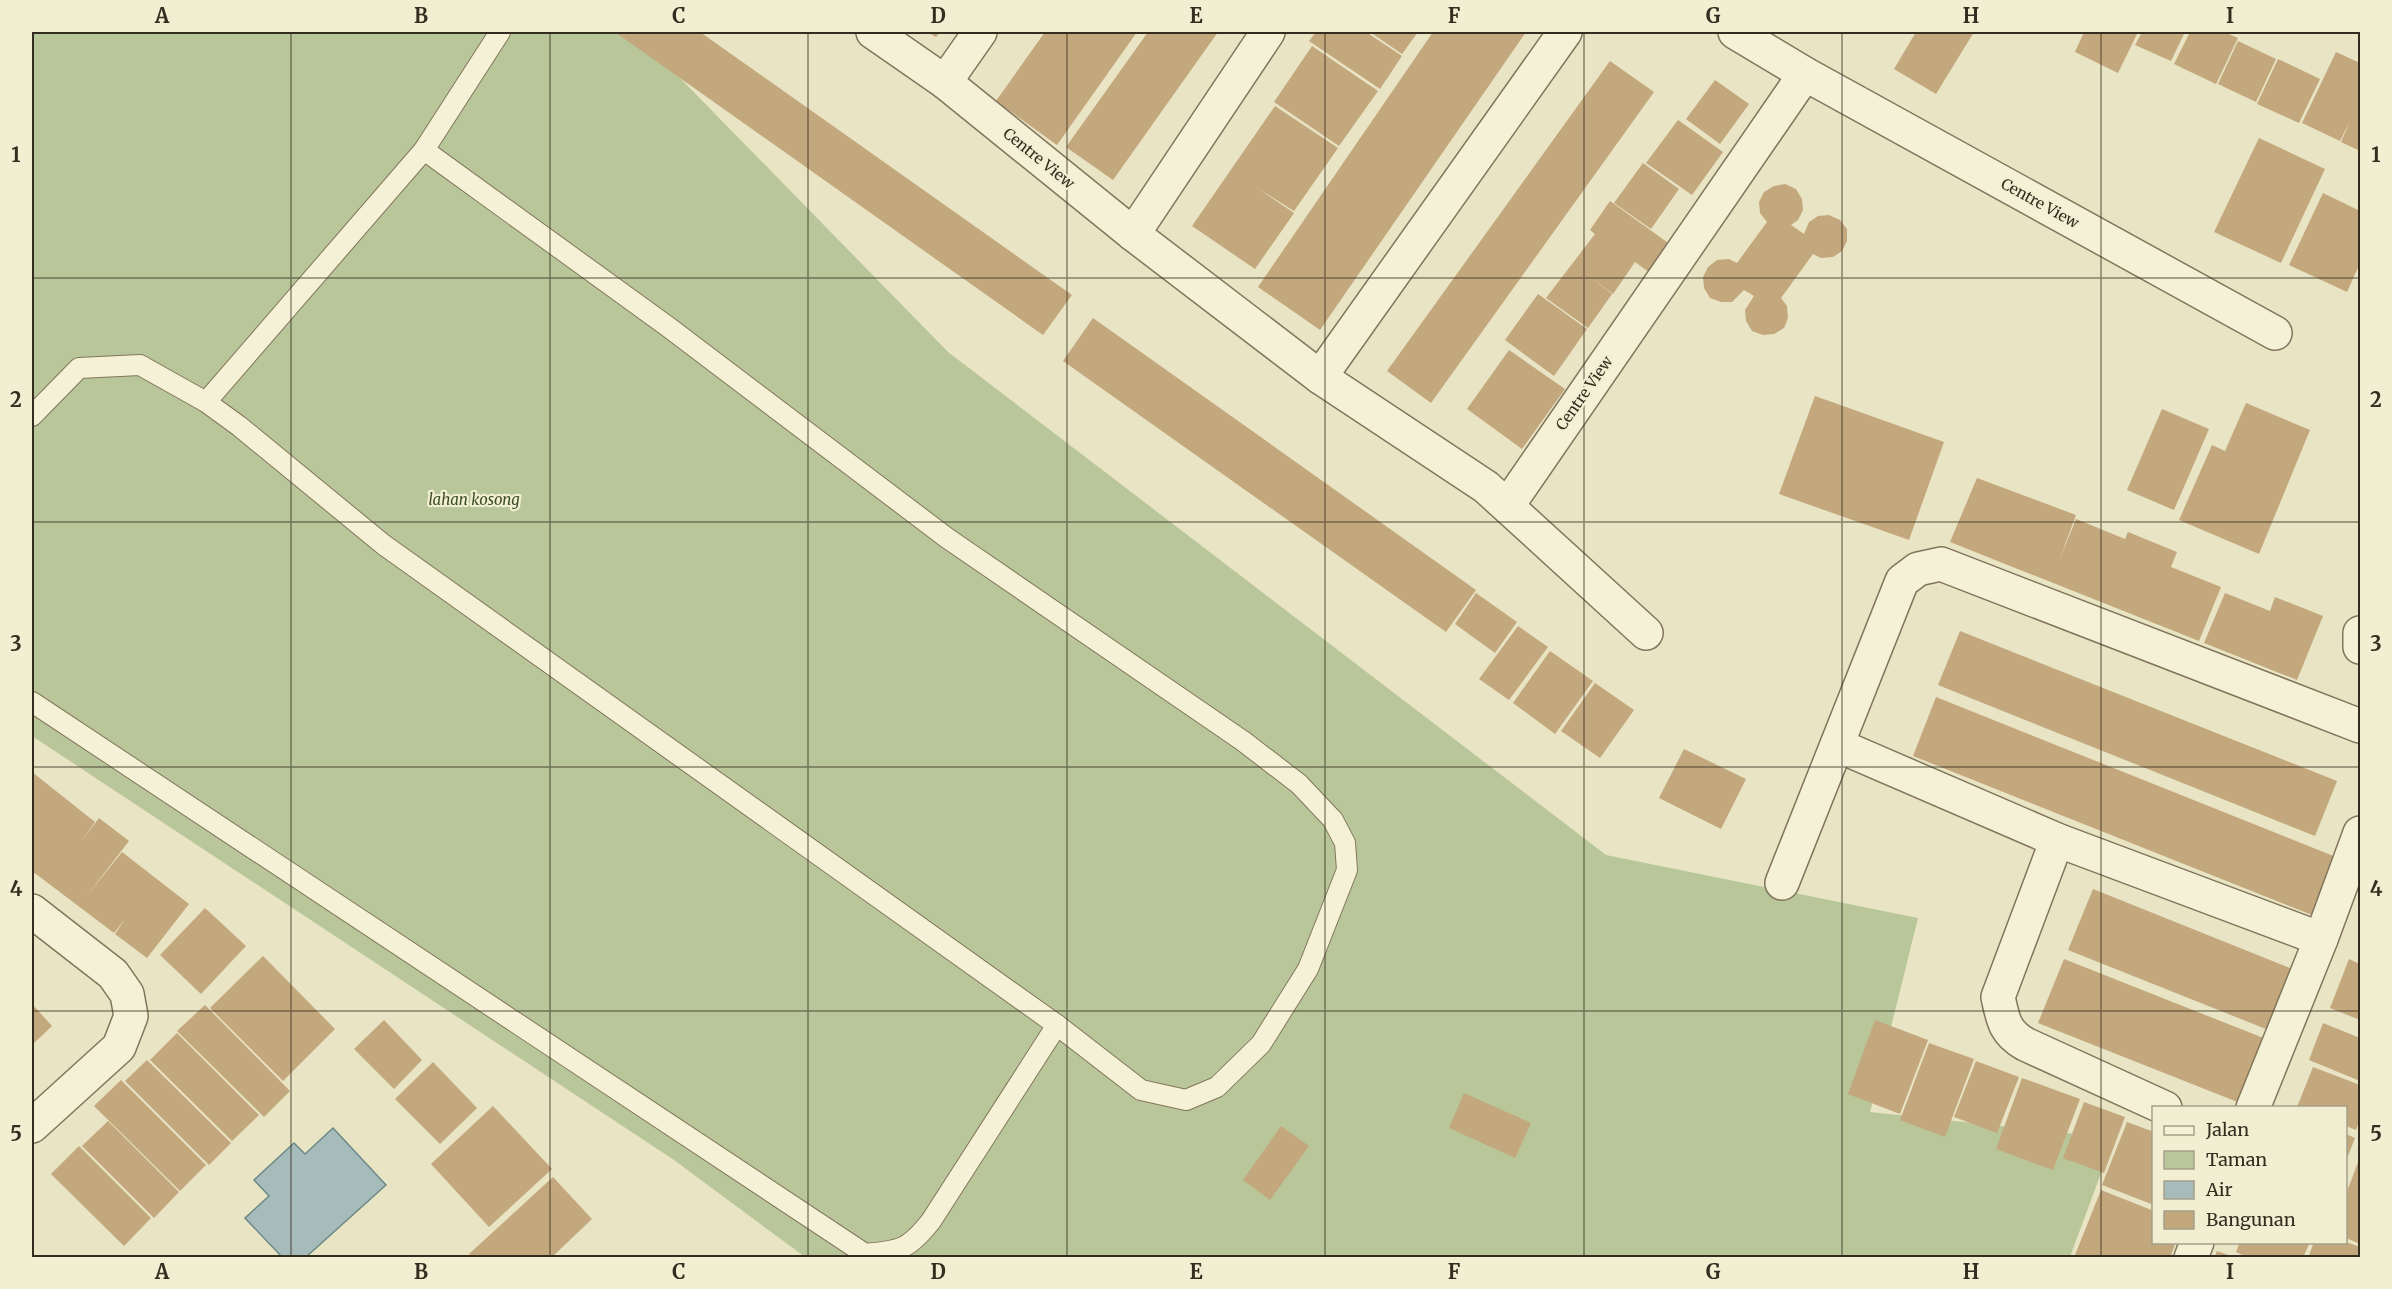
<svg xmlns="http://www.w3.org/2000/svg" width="2392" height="1289" font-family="Merriweather,serif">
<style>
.green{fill:#b8c699}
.water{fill:#a5bcba;stroke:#6d8987;stroke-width:1.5}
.building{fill:#c3a77d}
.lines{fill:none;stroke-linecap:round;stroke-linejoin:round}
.service-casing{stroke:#81765c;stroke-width:22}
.minor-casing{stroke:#81765c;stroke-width:36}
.service{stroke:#f5f1d6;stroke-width:20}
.minor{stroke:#f5f1d6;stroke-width:33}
.grid{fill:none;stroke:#332c1f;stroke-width:1.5;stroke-opacity:0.55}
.labels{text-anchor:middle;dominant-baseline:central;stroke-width:4.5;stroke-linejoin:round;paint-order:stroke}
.street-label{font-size:15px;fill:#332c1f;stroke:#f1eed2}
.park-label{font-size:15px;font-style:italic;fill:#3d4d27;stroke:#f1eed2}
.neatline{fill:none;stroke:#332c1f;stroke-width:2}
.grid-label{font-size:20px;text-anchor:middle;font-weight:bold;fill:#332c1f}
</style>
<rect width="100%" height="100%" fill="#e9e4c4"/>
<polygon class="green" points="32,32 635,32 948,352 1606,855 1918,918 1870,1112 2114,1138 2070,1257 805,1257 674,1160 32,736"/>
<polygon class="water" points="333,1128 386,1185 306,1257 282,1257 245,1218 269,1196 254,1180 294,1143 305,1154"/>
<g class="building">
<polygon points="615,32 700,32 1072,295 1043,335"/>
<polygon points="927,32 940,32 936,37"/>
<polygon points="1045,32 1137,32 1057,145 996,101"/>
<polygon points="1148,32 1218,32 1113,180 1066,147"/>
<polygon points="1316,32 1366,32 1402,56 1380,89 1309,41"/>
<polygon points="1370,32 1418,32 1402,54"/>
<polygon points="1433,32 1526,32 1320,330 1258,287"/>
<polygon points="1916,32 1974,32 1936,94 1894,69"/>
<polygon points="2084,32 2138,32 2118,73 2075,52"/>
<polygon points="2142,32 2185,32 2171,61 2135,45"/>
<polygon points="2190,32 2224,32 2238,38 2216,84 2174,64"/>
<polygon points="2238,41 2276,59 2256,102 2218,84"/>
<polygon points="1312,46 1378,91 1339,146 1274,102"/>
<polygon points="2336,52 2360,63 2360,151 2341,142 2350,121 2340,141 2302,123"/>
<polygon points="2278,59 2320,79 2299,123 2257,104"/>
<polygon points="1610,61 1654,92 1431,403 1387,371"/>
<polygon points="1715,80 1749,104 1720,144 1686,119"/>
<polygon points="1275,106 1338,148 1294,211 1257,188 1294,213 1255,269 1192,226"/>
<polygon points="1678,120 1723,152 1692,195 1646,163"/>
<polygon points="2259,138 2325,169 2281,263 2214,232"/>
<polygon points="1643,163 1679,189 1651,229 1614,203"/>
<polygon points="1785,184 1796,189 1802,199 1803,210 1798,220 1791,225 1804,234 1809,222 1818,216 1829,215 1840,220 1847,229 1847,241 1842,251 1833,257 1821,258 1813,254 1781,298 1787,306 1788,318 1784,328 1774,334 1763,335 1752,331 1746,321 1745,310 1754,296 1744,290 1732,302 1721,302 1710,298 1704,288 1703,277 1708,267 1717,260 1729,259 1737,263 1767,222 1760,213 1759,202 1764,192 1774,186"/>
<polygon points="2323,193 2360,211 2360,263 2347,292 2289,265"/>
<polygon points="1610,201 1671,245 1650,273 1635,262 1613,294 1590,277 1612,294 1588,328 1546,298 1595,234 1590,230"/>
<polygon points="1538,294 1587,329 1554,376 1505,340"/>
<polygon points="1093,318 1476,590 1446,632 1063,361"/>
<polygon points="1509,350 1565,389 1522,449 1467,409"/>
<polygon points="1815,396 1944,442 1909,540 1779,494"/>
<polygon points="2246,403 2310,430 2259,554 2179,520 2212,445 2225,451"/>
<polygon points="2162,409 2209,429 2174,510 2127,490"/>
<polygon points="1977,478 2076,515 2059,561 2076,519 2125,539 2128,532 2177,552 2171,567 2221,587 2199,641 1950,542"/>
<polygon points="1476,593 1517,622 1495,653 1455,624"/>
<polygon points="2225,593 2270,611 2275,597 2323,616 2297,680 2204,643"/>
<polygon points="1518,626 1548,647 1509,700 1479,679"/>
<polygon points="1960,631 2337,781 2315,836 1938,685"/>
<polygon points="1550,651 1593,681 1555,734 1513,703"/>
<polygon points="1595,683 1634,710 1600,758 1561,731"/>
<polygon points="1936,697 2336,857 2312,915 1913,756"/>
<polygon points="1684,749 1746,779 1721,829 1659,798"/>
<polygon points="32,772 95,822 81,842 99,818 129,841 85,898 122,852 189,904 147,958 115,934 125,919 114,933 32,871"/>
<polygon points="2093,889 2295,970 2271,1031 2068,950"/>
<polygon points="205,908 246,946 201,994 160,955"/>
<polygon points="263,956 335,1029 283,1081 210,1008"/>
<polygon points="2064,959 2266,1039 2240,1103 2038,1023"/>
<polygon points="2349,959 2360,964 2360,1020 2330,1008"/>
<polygon points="32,1004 52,1026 32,1045"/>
<polygon points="205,1005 290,1091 264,1117 177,1031"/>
<polygon points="384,1020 422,1060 394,1089 354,1049"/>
<polygon points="1875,1020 1928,1040 1900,1114 1848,1094"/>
<polygon points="2323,1023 2360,1038 2360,1081 2309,1060"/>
<polygon points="177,1033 259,1115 232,1141 150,1060"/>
<polygon points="1929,1043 1974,1059 1945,1137 1900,1120"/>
<polygon points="147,1060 231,1143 209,1165 125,1081"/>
<polygon points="1976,1061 2019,1077 1997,1133 1954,1117"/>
<polygon points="433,1062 477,1108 440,1144 395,1099"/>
<polygon points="2313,1067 2360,1085 2360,1119 2356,1130 2346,1126 2346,1108 2297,1107"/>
<polygon points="2022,1078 2080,1099 2053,1170 1996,1149"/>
<polygon points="121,1080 206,1165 180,1191 94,1106"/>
<polygon points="1464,1093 1531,1123 1515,1158 1449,1128"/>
<polygon points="2084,1102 2125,1117 2104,1173 2063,1158"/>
<polygon points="493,1106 552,1169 489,1227 431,1164"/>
<polygon points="108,1121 179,1192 154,1218 82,1146"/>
<polygon points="2127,1122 2154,1132 2154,1205 2102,1185"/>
<polygon points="1281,1126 1309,1146 1270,1200 1243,1180"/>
<polygon points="2346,1134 2355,1138 2346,1161"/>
<polygon points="79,1146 151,1218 124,1246 51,1174"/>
<polygon points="2360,1157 2360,1244 2346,1238 2346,1194"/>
<polygon points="553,1177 592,1219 551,1258 472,1258 469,1254"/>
<polygon points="2101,1190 2154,1211 2154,1242 2176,1242 2170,1258 2081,1258 2075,1255"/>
<polygon points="2240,1242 2310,1242 2303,1258 2249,1258 2236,1252"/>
<polygon points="2314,1242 2346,1242 2360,1247 2360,1258 2308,1258"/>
<polygon points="2217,1251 2234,1257 2234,1258 2214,1258"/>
</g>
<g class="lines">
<defs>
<g id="service">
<polyline points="206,402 424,150 500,32"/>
<polyline points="32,416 79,368 140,365 206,402 239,426 384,545 1057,1025 1141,1090 1186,1100 1217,1087 1261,1044 1308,969 1347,870 1345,843 1333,820 1299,784 1243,741 947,538 667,326 424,150"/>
<path d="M32,702l833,552c36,-3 44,-5 66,-33l126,-196"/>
</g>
<g id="minor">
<polyline points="873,32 945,82 1133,234 1320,377 1486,487 1646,633"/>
<polyline points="1735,32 1805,74 2275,333"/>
<polyline points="945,82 980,32"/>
<polyline points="1133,234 1268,32"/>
<polyline points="1320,377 1565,32"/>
<polyline points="1508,505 1805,74"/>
<polyline points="2360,633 2360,647"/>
<polyline points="1837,745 2057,840 2321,939"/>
<path d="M2057,840l-59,157c5,22 6,35 27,47l140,64"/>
<polyline points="1782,883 1902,581 1918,569 1941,564 2360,726"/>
<polyline points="32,911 113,974 127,994 131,1016 119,1047 32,1126"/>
<polyline points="2253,1108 2321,939 2360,833"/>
<polyline points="2191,1258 2197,1242"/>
</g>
</defs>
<use href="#service" class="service-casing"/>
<use href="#minor" class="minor-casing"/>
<use href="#service" class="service"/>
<use href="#minor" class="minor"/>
</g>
<path class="grid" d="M291,32v1226M550,32v1226M808,32v1226M1067,32v1226M1325,32v1226M1584,32v1226M1842,32v1226M2101,32v1226M32,278h2328M32,522h2328M32,767h2328M32,1011h2328"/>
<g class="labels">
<g class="street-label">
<text transform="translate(1039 158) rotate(39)">Centre View</text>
<text transform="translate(2040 203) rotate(29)">Centre View</text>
<text transform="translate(1584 393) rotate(-55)">Centre View</text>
</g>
<g class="park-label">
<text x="474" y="499">lahan kosong</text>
</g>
</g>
<rect width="2392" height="1289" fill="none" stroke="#f1eed2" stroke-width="66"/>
<rect x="2152" y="1106" width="195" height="138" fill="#f1eed2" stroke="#a5a08a" stroke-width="1.5"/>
<rect x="2164" y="1126" width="30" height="9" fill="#f5f1d6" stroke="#a5a08a" stroke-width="1.5"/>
<text x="2206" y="1136" font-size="18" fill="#332c1f">Jalan</text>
<rect x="2164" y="1151" width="30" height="18" fill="#b8c699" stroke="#a5a08a" stroke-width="1.5"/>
<text x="2206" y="1166" font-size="18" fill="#332c1f">Taman</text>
<rect x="2164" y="1181" width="30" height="18" fill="#a5bcba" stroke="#a5a08a" stroke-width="1.5"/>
<text x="2206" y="1196" font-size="18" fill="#332c1f">Air</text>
<rect x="2164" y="1211" width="30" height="18" fill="#c3a77d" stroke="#a5a08a" stroke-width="1.5"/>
<text x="2206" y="1226" font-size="18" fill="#332c1f">Bangunan</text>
<rect x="33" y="33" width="2326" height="1223" class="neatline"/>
<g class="grid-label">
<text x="162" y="23">A</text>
<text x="421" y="23">B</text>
<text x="679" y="23">C</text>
<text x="938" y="23">D</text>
<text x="1196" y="23">E</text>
<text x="1454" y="23">F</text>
<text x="1713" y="23">G</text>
<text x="1971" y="23">H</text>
<text x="2230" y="23">I</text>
<text x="16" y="162">1</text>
<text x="2376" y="162">1</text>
<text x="16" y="407">2</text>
<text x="2376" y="407">2</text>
<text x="16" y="651">3</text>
<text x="2376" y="651">3</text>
<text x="16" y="896">4</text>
<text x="2376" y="896">4</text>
<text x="16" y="1141">5</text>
<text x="2376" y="1141">5</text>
<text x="162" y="1279">A</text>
<text x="421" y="1279">B</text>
<text x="679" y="1279">C</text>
<text x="938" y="1279">D</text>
<text x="1196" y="1279">E</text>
<text x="1454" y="1279">F</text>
<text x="1713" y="1279">G</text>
<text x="1971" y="1279">H</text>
<text x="2230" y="1279">I</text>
</g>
</svg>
